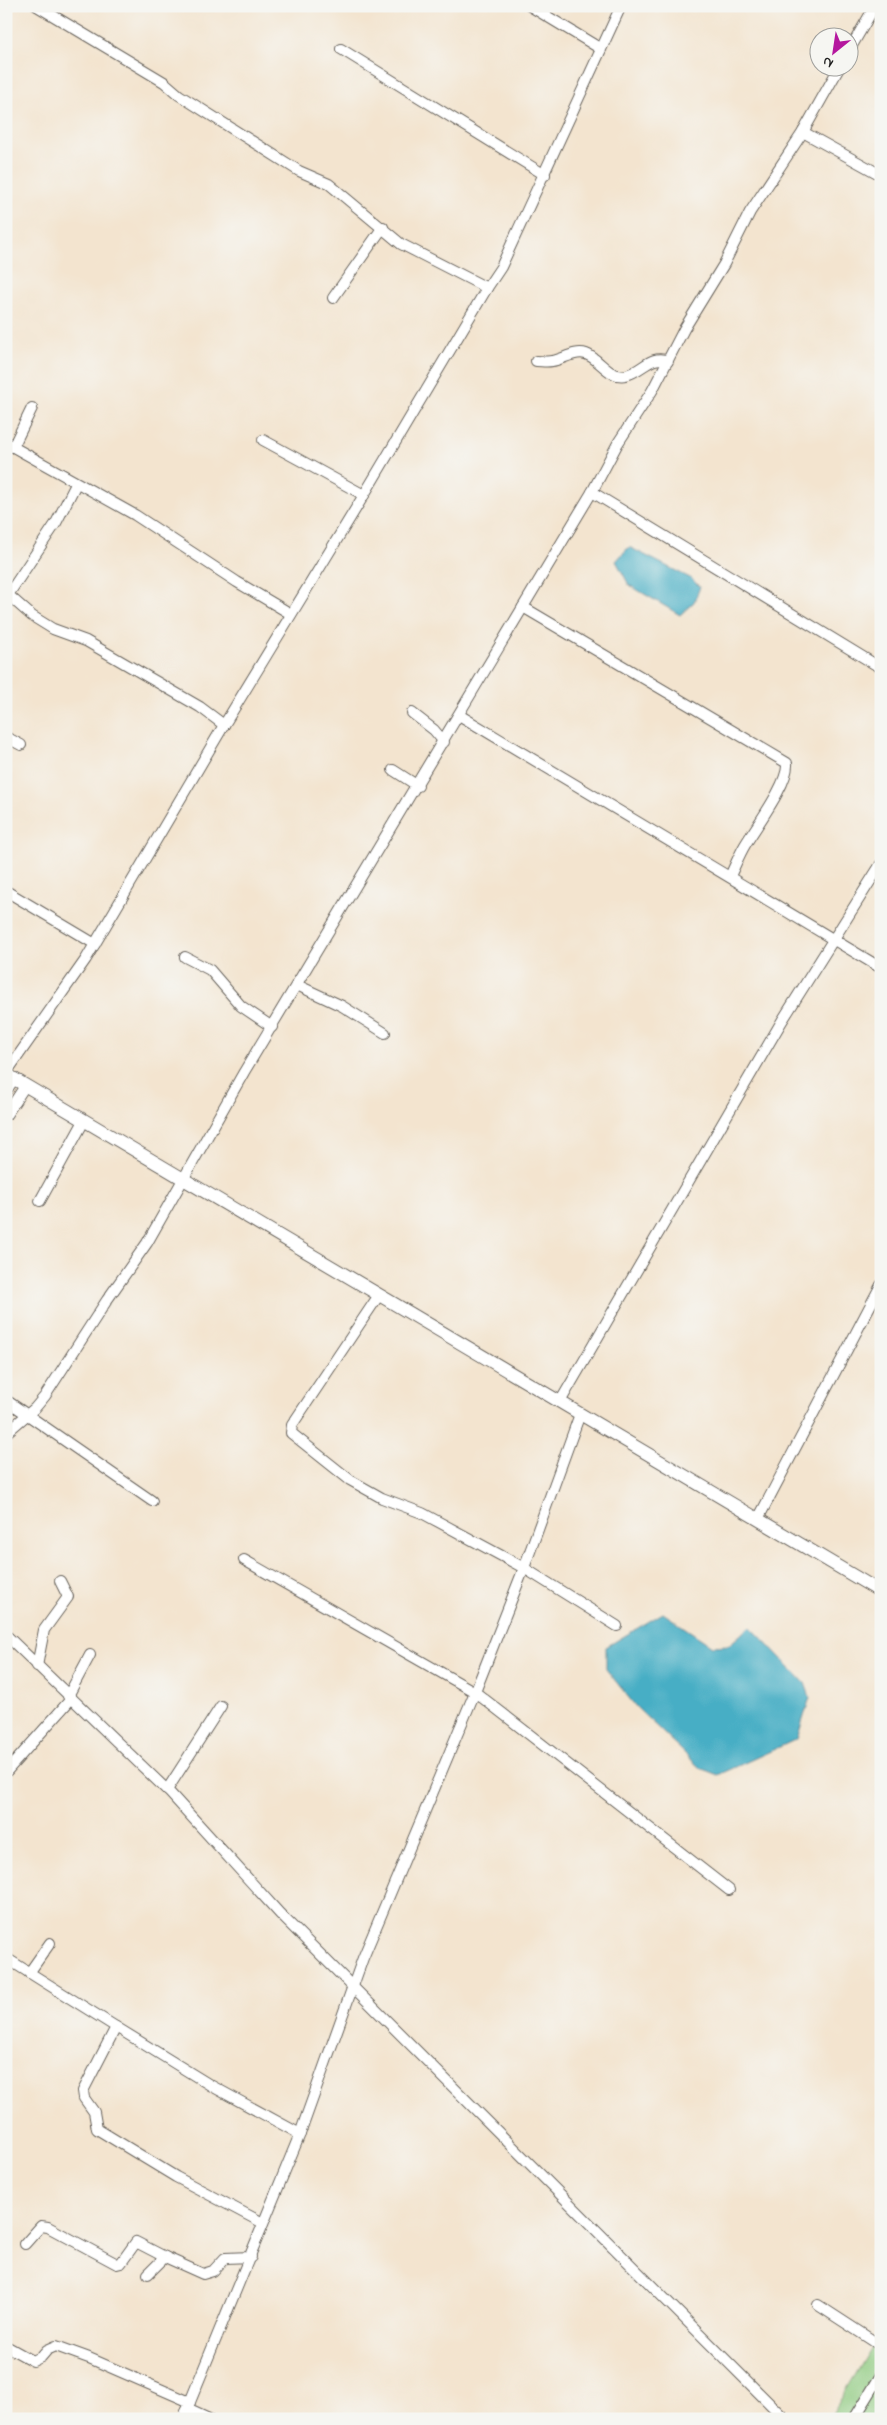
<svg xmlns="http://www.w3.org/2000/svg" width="887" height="2425" font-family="'Indie Flower',sans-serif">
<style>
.green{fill:#8eca7f;stroke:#55734e}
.water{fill:#46aec5;stroke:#316570}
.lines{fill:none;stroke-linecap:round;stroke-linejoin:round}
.minor-casing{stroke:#67625b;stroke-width:12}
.major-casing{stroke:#67625b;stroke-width:14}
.minor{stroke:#fff;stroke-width:10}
.major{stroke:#fff;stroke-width:12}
</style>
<rect width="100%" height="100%" fill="#f6f6f2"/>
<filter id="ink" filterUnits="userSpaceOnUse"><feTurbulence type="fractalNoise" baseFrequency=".02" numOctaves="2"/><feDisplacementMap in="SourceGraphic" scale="10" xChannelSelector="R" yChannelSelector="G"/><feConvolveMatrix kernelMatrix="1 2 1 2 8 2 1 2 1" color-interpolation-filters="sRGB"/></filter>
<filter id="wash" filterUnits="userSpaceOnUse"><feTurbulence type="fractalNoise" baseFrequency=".0096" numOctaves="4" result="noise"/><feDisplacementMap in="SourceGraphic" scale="20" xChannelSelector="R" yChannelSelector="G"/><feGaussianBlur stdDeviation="1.12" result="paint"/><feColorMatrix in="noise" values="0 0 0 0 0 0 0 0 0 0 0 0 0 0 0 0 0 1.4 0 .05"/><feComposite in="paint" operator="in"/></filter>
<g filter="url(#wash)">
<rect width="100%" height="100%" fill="#f3e4cf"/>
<polygon class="green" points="881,2332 881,2419 829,2419"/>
<g class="water">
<polygon points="629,547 692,579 700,587 694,602 680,615 629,585 616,561"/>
<polygon points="663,1613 712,1646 729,1645 750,1626 805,1683 810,1697 797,1739 718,1775 700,1768 637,1708 606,1669 606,1647"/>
</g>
</g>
<g filter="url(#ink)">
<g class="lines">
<defs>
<g id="minor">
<polyline points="37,6 164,82 179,95 299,171 329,184 401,244 487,288"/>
<polyline points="530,6 601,49"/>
<polyline points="341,49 545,175"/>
<polyline points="850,49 875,6"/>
<polyline points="803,132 881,175"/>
<polyline points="333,298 383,227"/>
<path d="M536,361c5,0 11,1 16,0 10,-1 23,-11 34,-7 14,5 23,25 40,21 17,-4 24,-21 42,-14"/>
<polyline points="263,440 364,495"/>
<polyline points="6,443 135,515 237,582 291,614"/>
<polyline points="13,447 32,408"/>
<polyline points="592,492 881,668"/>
<polyline points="6,593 32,616 53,629 86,641 200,707 224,725"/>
<polyline points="6,598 56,523 76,484"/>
<path d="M523,607l264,156c2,20 -31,63 -42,82 -6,10 -10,21 -15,31"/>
<polyline points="412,713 434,730 444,742"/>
<polyline points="459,715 881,968"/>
<polyline points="6,737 21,745"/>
<polyline points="393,770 418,786"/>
<polyline points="6,891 95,944"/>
<polyline points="185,957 210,970 241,1006 272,1027"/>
<polyline points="297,985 342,1006 385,1033"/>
<polyline points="6,1073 86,959 224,725 364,495 487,288 501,267 621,6"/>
<polyline points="6,1091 14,1079"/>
<polyline points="6,1115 25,1086"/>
<polyline points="40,1201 84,1121"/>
<polyline points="379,1295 292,1425 291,1433 350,1480 382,1498 422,1513 524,1568 617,1626"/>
<polyline points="6,1400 152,1501"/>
<polyline points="560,1402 782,1021 881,864"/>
<polyline points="6,1433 35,1408 45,1396 107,1300 147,1243 244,1072 592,492 618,443 652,391 684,329 724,264 750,212 803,132 839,68"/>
<polyline points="758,1519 881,1285"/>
<polyline points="244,1560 475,1692 729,1890"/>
<polyline points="6,1635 170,1793 280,1914 785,2419"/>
<polyline points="37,1666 44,1630 68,1597 60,1581"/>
<polyline points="68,1696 90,1655"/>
<polyline points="6,1772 71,1699"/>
<polyline points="167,1790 221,1706"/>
<polyline points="6,1958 116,2027 83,2091 84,2098 94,2112 97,2129 176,2177 263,2223"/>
<polyline points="29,1973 50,1943"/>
<polyline points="116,2027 210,2085 300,2134"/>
<polyline points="25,2244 41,2226 48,2227 117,2264 121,2263 136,2242 165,2257"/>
<polyline points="148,2274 165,2257 203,2274 213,2271 225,2258 251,2257"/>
<polyline points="818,2305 881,2346"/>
<polyline points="6,2346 33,2361 41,2357 47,2350 56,2346 89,2358 190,2402"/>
<polyline points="187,2409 209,2419"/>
<polyline points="183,2419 300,2134 363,1958 475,1692 524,1568 580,1414"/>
<polyline points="854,2419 881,2375"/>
</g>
<polyline id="major" points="6,1074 881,1592"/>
</defs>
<use href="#minor" class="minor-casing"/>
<use href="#major" class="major-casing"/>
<use href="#minor" class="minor"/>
<use href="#major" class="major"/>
</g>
</g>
<rect width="887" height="2425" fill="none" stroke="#f6f6f2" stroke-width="25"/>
<g transform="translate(834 52) rotate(210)"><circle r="24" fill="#f6f6f2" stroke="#9f9f9c"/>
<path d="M0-4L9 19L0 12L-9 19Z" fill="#b5179e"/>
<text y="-8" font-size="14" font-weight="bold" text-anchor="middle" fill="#1c1c1c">N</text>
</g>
</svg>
